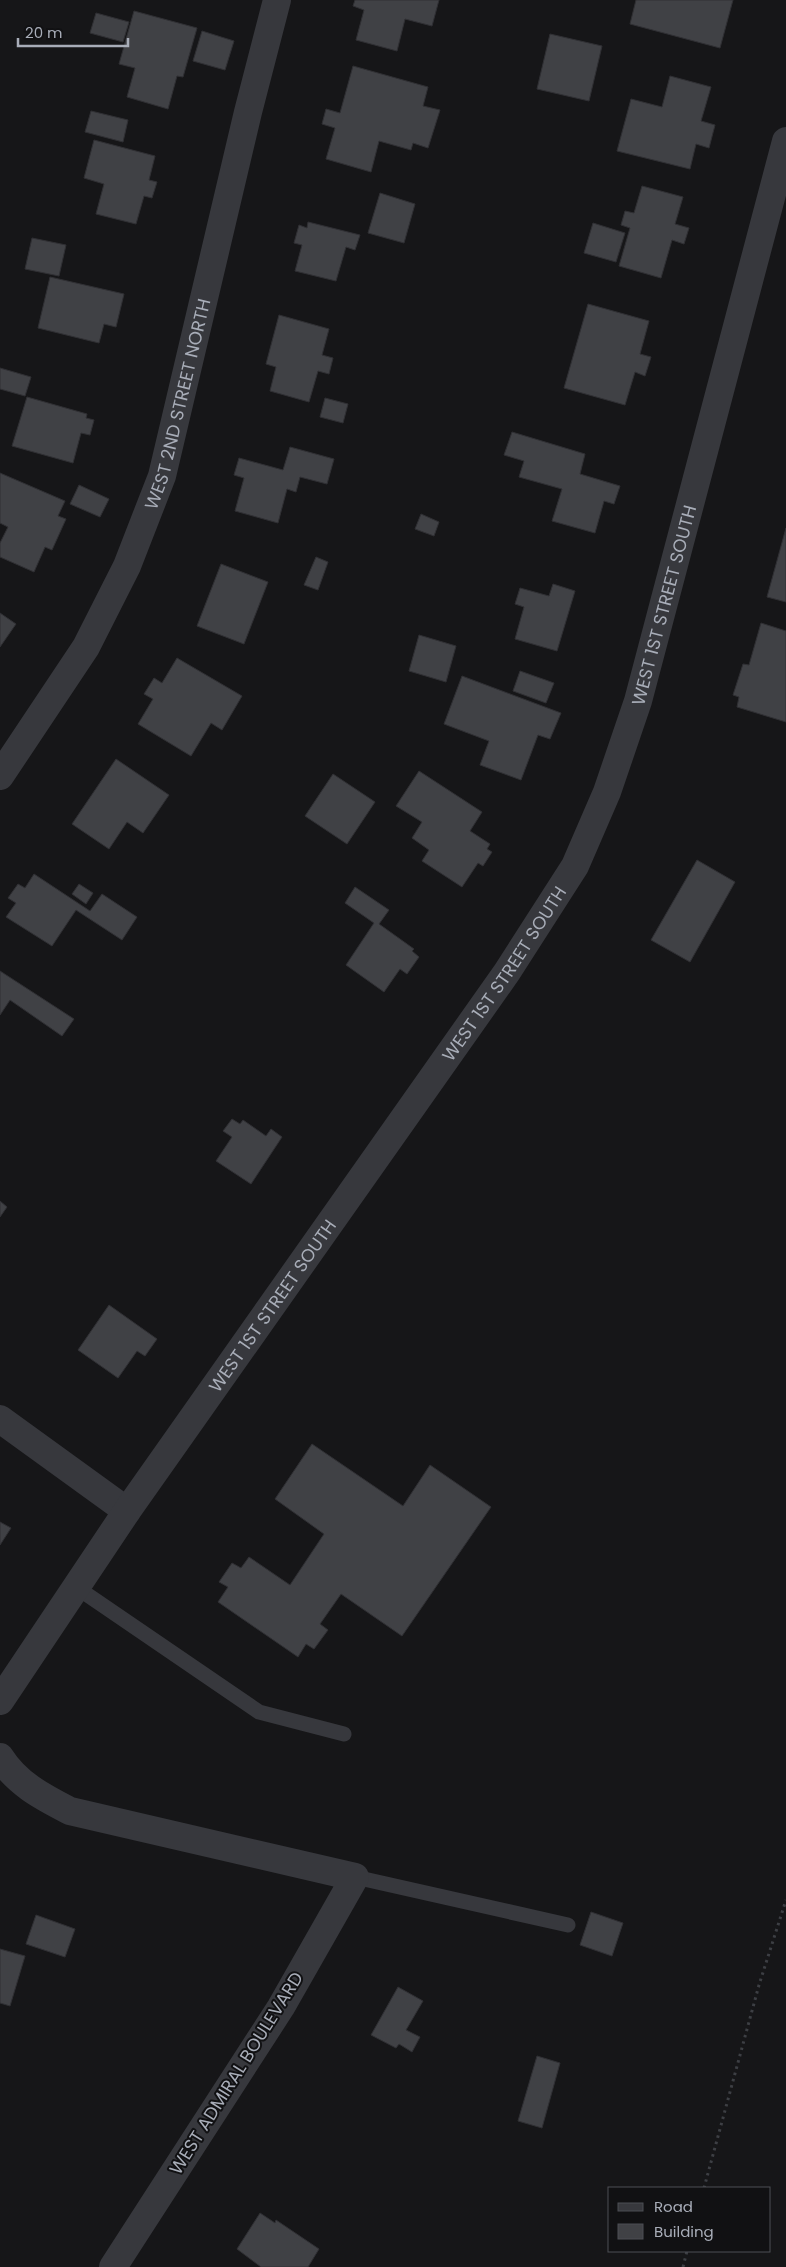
<svg xmlns="http://www.w3.org/2000/svg" width="786" height="2267" font-family="Poppins,sans-serif">
<style>
.building{fill:#404145;stroke:#303034}
.lines{fill:none;stroke-linecap:round;stroke-linejoin:round}
.path{stroke:#3d3f44;stroke-width:3;stroke-dasharray:2.5 4;stroke-linecap:butt}
.service{stroke:#37383d;stroke-width:15}
.minor{stroke:#37383d;stroke-width:28}
.labels{text-anchor:middle;dominant-baseline:central;stroke-width:4;stroke-linejoin:round;paint-order:stroke}
.street-label{font-size:18px;fill:#a8adb8;stroke:#111113}
</style>
<rect width="100%" height="100%" fill="#161618"/>
<g class="building">
<polygon points="355,0 439,0 432,26 405,19 397,51 356,40 364,10 353,6"/>
<polygon points="636,0 733,0 720,48 630,24"/>
<polygon points="134,11 197,28 183,77 177,76 168,109 127,97 135,68 119,64"/>
<polygon points="96,13 129,22 123,42 90,33"/>
<polygon points="202,31 234,41 225,70 193,61"/>
<polygon points="550,34 602,46 589,101 537,89"/>
<polygon points="353,66 428,87 423,106 440,110 428,148 413,143 411,150 379,141 371,172 326,159 335,128 322,124 326,109 340,113"/>
<polygon points="670,76 711,87 701,121 715,125 709,148 696,144 690,169 617,151 631,99 662,107"/>
<polygon points="91,111 128,120 123,142 85,132"/>
<polygon points="94,140 155,156 149,180 157,182 152,198 144,196 136,224 96,214 104,184 84,178"/>
<polygon points="642,186 683,197 675,224 689,228 684,244 672,240 661,278 619,266 630,228 621,225 625,211 634,213"/>
<polygon points="380,193 415,204 404,243 368,233"/>
<polygon points="308,222 360,235 355,250 346,247 336,281 295,271 302,245 294,243 299,225 307,228"/>
<polygon points="593,223 625,233 616,262 584,253"/>
<polygon points="32,238 66,245 59,276 25,269"/>
<polygon points="50,277 124,294 116,327 104,324 99,343 38,328"/>
<polygon points="588,304 649,321 640,354 651,357 645,376 635,372 625,405 564,388"/>
<polygon points="279,315 329,329 322,355 333,358 329,374 318,371 309,402 270,391 276,367 266,364"/>
<polygon points="0,368 31,377 25,396 0,389"/>
<polygon points="27,397 87,414 86,418 94,420 90,435 81,433 73,463 12,446"/>
<polygon points="325,398 348,404 343,423 320,417"/>
<polygon points="512,432 585,454 580,474 620,486 614,504 604,501 595,533 552,521 562,489 519,477 524,461 504,455"/>
<polygon points="290,447 334,459 327,484 300,477 296,492 287,489 278,523 235,511 244,478 234,475 239,458 283,470"/>
<polygon points="0,473 65,501 58,516 66,519 52,550 45,547 34,572 0,557 0,543 8,527 0,523"/>
<polygon points="79,485 109,499 100,517 70,504"/>
<polygon points="421,514 439,522 434,536 415,529"/>
<polygon points="786,528 786,602 767,597"/>
<polygon points="316,557 328,562 318,590 304,585"/>
<polygon points="221,564 268,582 244,644 197,626"/>
<polygon points="553,584 575,591 557,651 515,639 524,607 515,604 520,588 549,596"/>
<polygon points="0,613 16,624 0,647"/>
<polygon points="761,623 786,631 786,722 737,707 739,697 733,695 743,664 749,665"/>
<polygon points="419,635 456,646 446,682 409,671"/>
<polygon points="177,658 242,696 222,730 211,723 191,756 138,724 153,699 144,694 154,678 162,683"/>
<polygon points="520,671 554,683 546,703 513,691"/>
<polygon points="462,676 561,713 550,739 538,735 521,780 480,765 489,741 444,724"/>
<polygon points="116,759 169,795 143,833 127,822 109,849 72,824"/>
<polygon points="419,771 482,812 470,831 490,844 487,849 492,852 483,866 478,863 462,887 422,861 429,850 412,838 422,822 396,806"/>
<polygon points="333,774 375,802 347,844 305,816"/>
<polygon points="697,860 735,882 690,962 651,940"/>
<polygon points="34,874 90,911 102,894 137,917 122,940 76,910 52,946 6,917 16,903 8,898 18,884 25,888"/>
<polygon points="79,884 93,893 86,904 72,894"/>
<polygon points="355,887 389,910 379,924 414,949 412,951 419,957 407,974 400,969 384,992 346,965 374,923 345,903"/>
<polygon points="0,971 74,1019 62,1036 10,1000 0,1015"/>
<polygon points="232,1119 240,1124 243,1120 266,1136 271,1129 282,1137 251,1184 216,1161 232,1137 223,1131"/>
<polygon points="0,1201 7,1207 0,1217"/>
<polygon points="109,1305 157,1339 145,1356 137,1351 118,1378 78,1350"/>
<polygon points="312,1444 403,1506 430,1465 491,1507 402,1636 341,1594 320,1624 328,1630 314,1649 306,1644 298,1657 218,1602 228,1587 219,1582 232,1563 241,1568 249,1557 290,1585 324,1534 275,1499"/>
<polygon points="0,1522 11,1528 0,1545"/>
<polygon points="591,1912 623,1923 612,1956 580,1945"/>
<polygon points="36,1915 75,1929 65,1957 26,1944"/>
<polygon points="0,1949 25,1956 10,2006 0,2003"/>
<polygon points="398,1987 423,2001 406,2030 420,2037 412,2052 399,2044 396,2048 371,2035"/>
<polygon points="537,2056 560,2063 542,2128 518,2121"/>
<polygon points="260,2213 275,2223 276,2220 319,2249 308,2267 261,2267 237,2249"/>
</g>
<g class="lines">
<g class="path">
<polyline points="704,2188 759,1985 786,1900"/>
<polyline points="683,2267 687,2251"/>
</g>
<g class="service">
<polyline points="76,1587 259,1712 344,1734"/>
<polyline points="355,1877 568,1925"/>
</g>
<g class="minor">
<path id="s1" d="M0,776l86,-129 41,-81 35,-90 86,-364 29,-112"/>
<polyline points="0,1419 127,1511"/>
<path id="s2" d="M0,1701l127,-190 380,-539 68,-106 32,-74 31,-91 148,-560"/>
<path d="M0,1757c17,27 43,40 70,54l285,66 -74,130 -168,260"/>
</g>
</g>
<g class="labels">
<g class="street-label">
<text stroke="none"><textPath href="#s1" startOffset="416">WEST 2ND STREET NORTH</textPath></text>
<text stroke="none"><textPath href="#s2" startOffset="1290">WEST 1ST STREET SOUTH</textPath></text>
<text stroke="none"><textPath href="#s2" startOffset="885">WEST 1ST STREET SOUTH</textPath></text>
<text stroke="none"><textPath href="#s2" startOffset="480">WEST 1ST STREET SOUTH</textPath></text>
<text transform="translate(236 2073) rotate(-58)">WEST ADMIRAL BOULEVARD</text>
</g>
</g>
<rect x="608" y="2187" width="162" height="65" fill="#111113" stroke="#4d4f55"/>
<rect x="618" y="2203" width="25" height="8" fill="#37383d" stroke="#4d4f55"/>
<text x="654" y="2212" font-size="15" fill="#a8adb8">Road</text>
<rect x="618" y="2224" width="25" height="15" fill="#404145" stroke="#4d4f55"/>
<text x="654" y="2237" font-size="15" fill="#a8adb8">Building</text>
<path d="M18 38v8h110v-8" fill="none" stroke="#a8adb8" stroke-width="2.5"/>
<text x="25" y="38" font-size="15" fill="#a8adb8" stroke="#111113" stroke-width="4" paint-order="stroke">20 m</text>
</svg>
